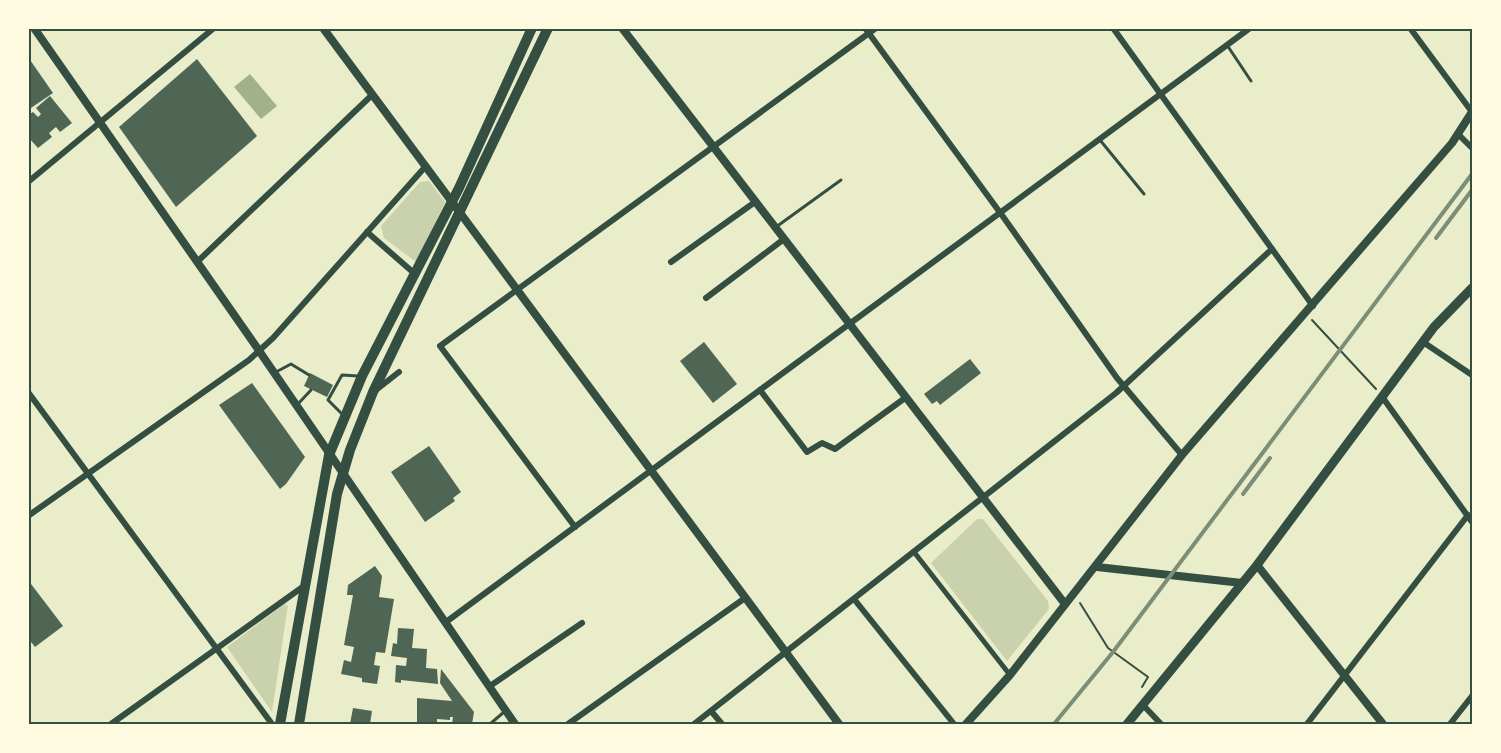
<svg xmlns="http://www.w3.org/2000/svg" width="1501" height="753" font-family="Signika,sans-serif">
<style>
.green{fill:#cad2ad}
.water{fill:#a3b18a}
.building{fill:#4f6655}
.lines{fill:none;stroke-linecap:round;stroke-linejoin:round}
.path{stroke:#344e41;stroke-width:2}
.service{stroke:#344e41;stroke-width:3}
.pedestrian{stroke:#344e41;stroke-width:5}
.minor{stroke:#344e41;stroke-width:6}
.tertiary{stroke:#344e41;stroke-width:8}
.secondary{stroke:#344e41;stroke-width:9}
.primary{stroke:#344e41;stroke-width:10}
.rail{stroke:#7c8e77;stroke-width:4}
.neatline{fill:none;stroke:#344e41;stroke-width:2}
</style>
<rect width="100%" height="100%" fill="#e9edc9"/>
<g class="green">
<polygon points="429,181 445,202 416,262 384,238 381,226 420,182"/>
<polygon points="977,519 983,519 1048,601 1049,609 1007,661 931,563"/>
<polygon points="286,603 285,606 288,605 272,712 227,647"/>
</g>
<polygon class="water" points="250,74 277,106 261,119 234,87"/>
<g class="building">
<polygon points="28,57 53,93 28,110"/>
<polygon points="197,59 257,136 176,207 119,127"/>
<polygon points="50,96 72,123 60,132 56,127 49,133 52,137 38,148 28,137 28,115 33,112 38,117 41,114 36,108"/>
<polygon points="704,342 737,384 713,403 680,361"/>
<polygon points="970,359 981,373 940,405 937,401 932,404 924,394"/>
<polygon points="310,373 333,385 327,397 304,386"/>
<polygon points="252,383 305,457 286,484 280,489 219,405"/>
<polygon points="429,446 461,492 453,498 455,501 425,522 391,472"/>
<polygon points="375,566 382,576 379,597 394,599 385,653 376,652 374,665 380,666 377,684 362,682 362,678 341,674 344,660 351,662 354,647 344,645 353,595 347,595 348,585"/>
<polygon points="28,580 63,626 35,647 28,638"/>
<polygon points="398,628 414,629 412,648 427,649 426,668 437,669 438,684 401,680 401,683 395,682 396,665 406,666 407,658 391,656 393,643 397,644"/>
<polygon points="441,669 474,712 472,724 452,724 453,717 450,717 450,720 437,719 437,724 417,724 417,698 452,701 440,683"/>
<polygon points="353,708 372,711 370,724 350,724"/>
</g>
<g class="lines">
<g class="path">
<polyline points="1312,320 1376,389"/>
<polyline points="1080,603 1108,648 1148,677 1142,687"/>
</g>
<g class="service">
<polyline points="1227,45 1251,81"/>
<polyline points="1100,140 1144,194"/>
<polyline points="776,227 841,180"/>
<polyline points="276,372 291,364 309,375"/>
<polyline points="297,405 311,390"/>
<polyline points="343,415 328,400 342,375 358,376"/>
<polyline points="490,724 504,712"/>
</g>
<polyline class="pedestrian" points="914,552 1010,675"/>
<g class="minor">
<polyline points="865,28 1004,218 1117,378 1182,455"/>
<polyline points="1113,28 1313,306"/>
<polyline points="1410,28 1472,112"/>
<polyline points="1458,134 1472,148"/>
<polyline points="28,182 214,28"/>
<polyline points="367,232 415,274"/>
<polyline points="197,262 372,95"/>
<polyline points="671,262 755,202"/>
<polyline points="706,298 784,239"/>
<polyline points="1423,342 1472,375"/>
<polyline points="376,390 399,372"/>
<polyline points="760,390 807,452 822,443 835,449 905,398"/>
<polyline points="28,392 272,724"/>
<polyline points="1383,398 1472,522"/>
<polyline points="28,516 249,360 273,338 425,167"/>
<polyline points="575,527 440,346 876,28"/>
<polyline points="854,599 954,724"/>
<polyline points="446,622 1250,28"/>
<polyline points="490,686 582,623"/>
<polyline points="1143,705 1161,724"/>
<polyline points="711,711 722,724"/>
<polyline points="111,724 304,586"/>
<polyline points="568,724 745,598"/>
<polyline points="694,724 1116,393 1272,249"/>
<polyline points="1307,724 1468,515"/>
<polyline points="1450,724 1472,696"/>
</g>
<g class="tertiary">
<polyline points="34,28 251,339 515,724"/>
<polyline points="323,28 839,724"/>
<polyline points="622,28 1065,604"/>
<polyline points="1257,565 1383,724"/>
<polyline points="1097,567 1242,583"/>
<polyline points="966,724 1010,675 1182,455 1452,143 1472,112"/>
</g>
<polyline class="secondary" points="1127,724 1257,565 1434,327 1472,288"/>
<g class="primary">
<polyline points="280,724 329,455 362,376 459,188 532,28"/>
<polyline points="299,724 337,494 350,450 373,392 548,28"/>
</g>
<g class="rail">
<polyline points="1436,238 1472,190"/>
<polyline points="1243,494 1270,458"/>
<polyline points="1054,724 1113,652 1472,174"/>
</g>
</g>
<rect width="1501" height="753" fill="none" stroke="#fefae0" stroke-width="60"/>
<rect x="30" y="30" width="1441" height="693" class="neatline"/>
</svg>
